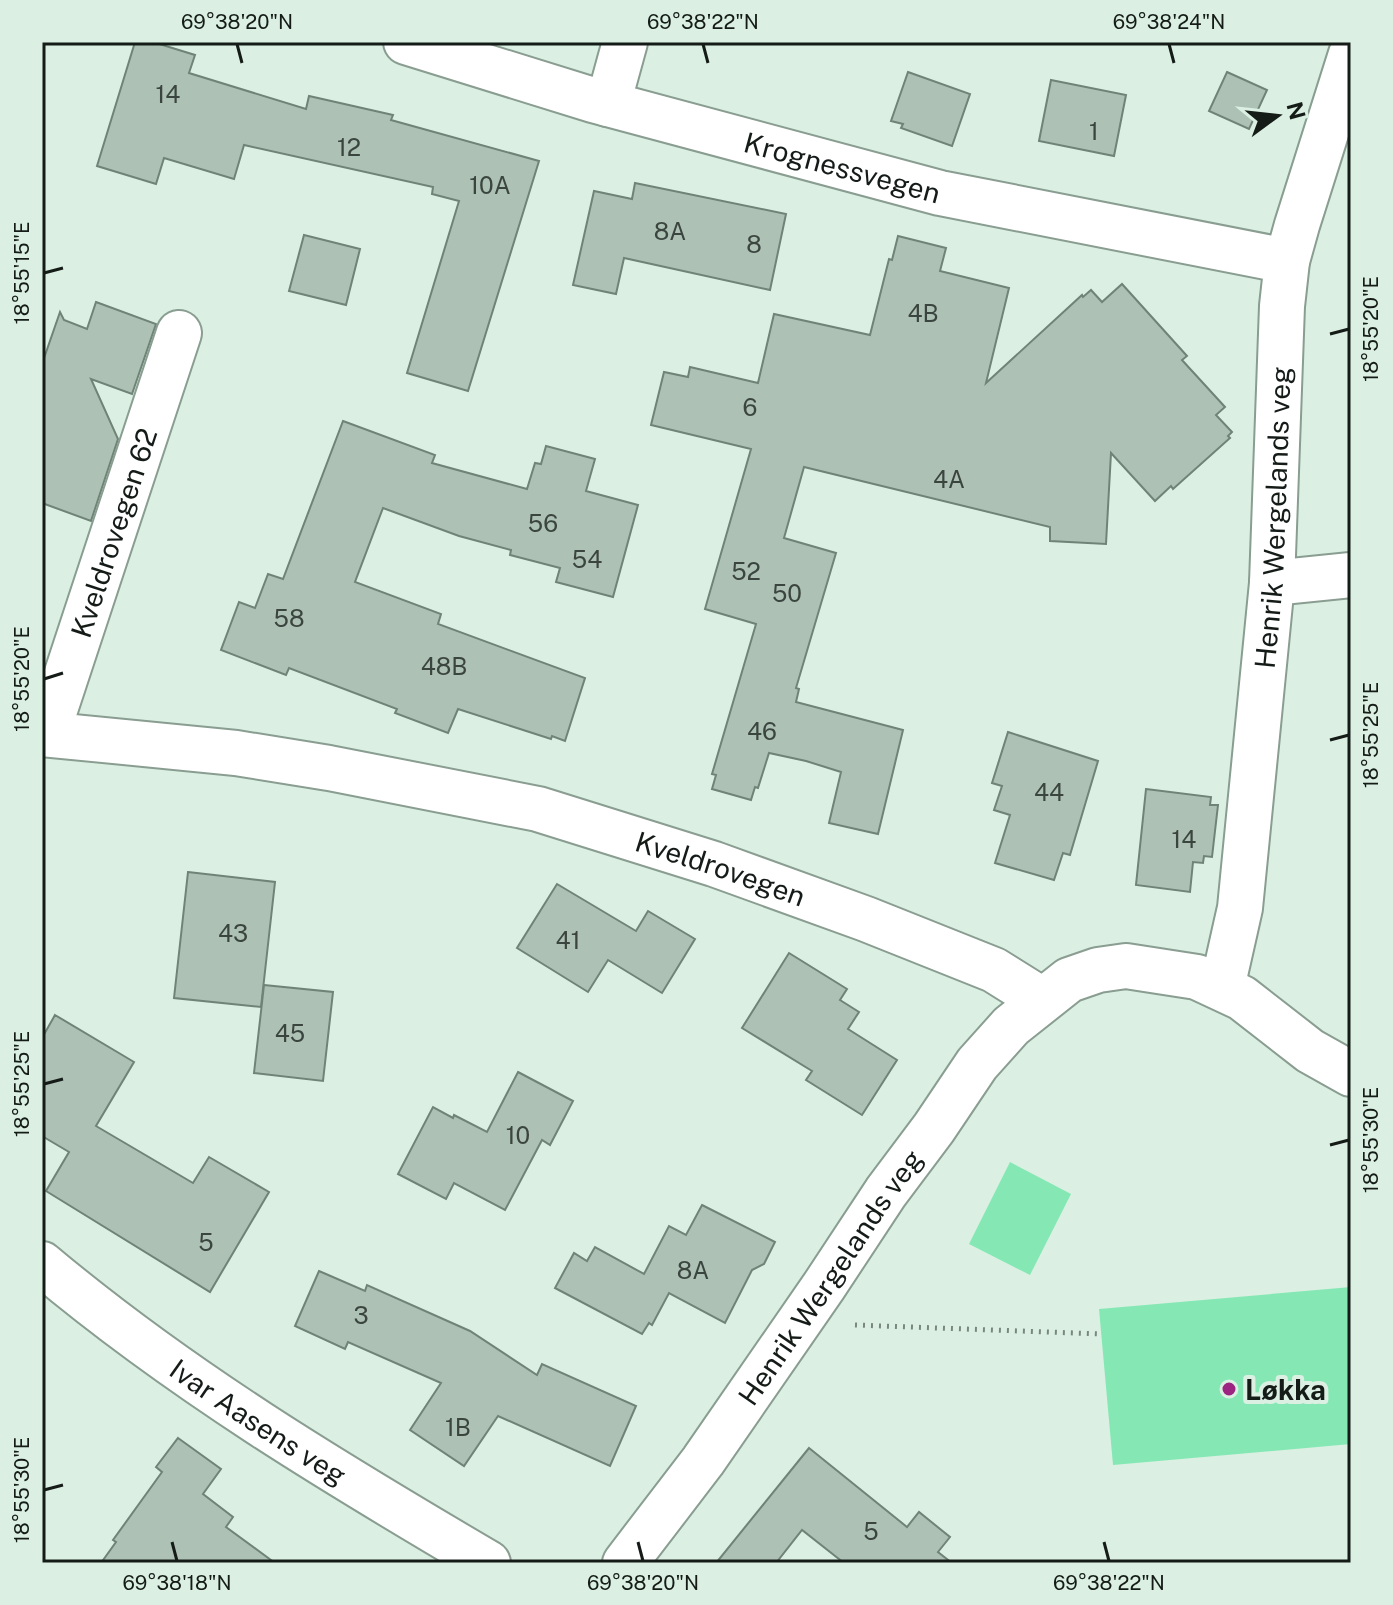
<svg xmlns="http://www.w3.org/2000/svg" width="1393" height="1605" font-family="'Public Sans',sans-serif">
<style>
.green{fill:#85e8b4}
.building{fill:#adc1b5;stroke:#708377;stroke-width:2}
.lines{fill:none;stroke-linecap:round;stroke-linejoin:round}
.minor-casing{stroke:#899d91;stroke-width:48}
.path{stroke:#79877f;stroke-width:5;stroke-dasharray:2 6;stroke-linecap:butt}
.minor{stroke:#fff;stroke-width:44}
.ticks{fill:none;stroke:#151c18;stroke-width:3}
.poi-dot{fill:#9b2580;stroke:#dbf0e3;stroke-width:3}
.labels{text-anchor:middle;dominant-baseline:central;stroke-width:8;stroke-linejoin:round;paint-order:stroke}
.number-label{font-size:24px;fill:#3b453f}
.street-label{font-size:28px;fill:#151c18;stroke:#dbf0e3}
.poi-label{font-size:28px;font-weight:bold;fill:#151c18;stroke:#dbf0e3;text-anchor:start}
.neatline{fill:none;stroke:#151c18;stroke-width:3}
.ticks-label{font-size:20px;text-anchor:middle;fill:#151c18}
</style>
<rect width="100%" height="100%" fill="#dbf0e3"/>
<g class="green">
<polygon points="1010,1162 1071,1194 1030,1275 969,1244"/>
<polygon points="1351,1287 1351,1444 1113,1465 1099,1309"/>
</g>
<g class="building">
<polygon points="135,42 153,42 195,55 189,73 306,109 309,96 393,115 391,120 539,161 468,391 407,373 459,201 432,194 433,187 244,145 234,179 164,158 156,184 97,166"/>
<polygon points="908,72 970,94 952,146 901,128 903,124 891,121"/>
<polygon points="1227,72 1267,90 1249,129 1209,111"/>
<polygon points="1051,80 1126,95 1114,156 1039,141"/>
<polygon points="635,183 786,214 770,290 624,258 616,294 573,285 594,191 632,199"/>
<polygon points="304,235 360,249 346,305 289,291"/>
<polygon points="898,236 946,248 940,271 1009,288 986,383 1082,295 1083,297 1091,290 1102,302 1122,284 1187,356 1182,360 1225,407 1216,415 1232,432 1228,436 1230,438 1173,489 1171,486 1155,501 1111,453 1106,544 1050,541 1050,527 804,467 784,538 836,553 796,688 799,689 796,702 903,730 878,834 829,823 841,772 806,761 769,753 758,788 755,787 751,800 712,789 716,775 712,774 756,624 705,609 751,449 651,425 664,372 688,377 690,367 758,383 774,314 870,335 889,259 892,260"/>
<polygon points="96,302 156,324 132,394 91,379 118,439 91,521 42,503 42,364 60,312 64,320 87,329"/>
<polygon points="343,421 435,455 432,463 527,489 535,463 541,464 546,446 595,459 586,491 638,505 613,597 556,582 560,568 510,555 511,550 459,536 383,508 355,582 441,614 438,624 585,678 565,741 552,736 551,739 458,709 448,733 395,713 397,709 289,668 286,675 221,650 239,602 255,608 268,574 283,579"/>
<polygon points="1008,732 1098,761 1070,855 1063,853 1054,880 995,863 1010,815 994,810 1002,786 992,783"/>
<polygon points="1146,789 1211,797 1210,805 1218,805 1212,857 1204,856 1203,863 1193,862 1190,892 1136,885"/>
<polygon points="188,872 275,882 261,1007 174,998"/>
<polygon points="557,884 636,931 648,911 695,939 662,993 608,960 588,992 517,948"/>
<polygon points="789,953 847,989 840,1000 859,1012 848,1029 897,1060 862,1115 806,1080 812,1071 742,1028"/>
<polygon points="264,985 333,992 323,1081 254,1073"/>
<polygon points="55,1015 134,1062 96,1126 193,1183 209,1157 269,1192 210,1292 46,1191 69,1152 42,1136 42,1038"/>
<polygon points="518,1072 573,1101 550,1145 542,1140 505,1210 454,1183 446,1199 398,1174 433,1107 453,1118 454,1115 487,1132"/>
<polygon points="702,1205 775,1242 764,1264 752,1270 725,1323 669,1293 652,1325 649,1323 642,1334 555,1288 574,1253 587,1261 595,1247 644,1274 669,1226 686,1235"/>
<polygon points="319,1271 365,1291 367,1285 470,1331 537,1375 542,1364 636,1406 610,1466 498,1416 464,1466 410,1430 441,1383 348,1342 345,1349 295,1326"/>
<polygon points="178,1438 221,1469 203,1494 233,1517 226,1527 275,1563 101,1563 116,1542 113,1540 162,1472 156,1467"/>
<polygon points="809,1448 907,1527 919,1512 950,1537 938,1552 952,1563 844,1563 802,1530 776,1563 716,1563"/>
</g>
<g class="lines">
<defs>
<g id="minor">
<path id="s1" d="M406,42l187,58 347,93 347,68"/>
<polyline points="608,104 625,42"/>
<polyline points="1272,583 1351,575"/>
<path id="s2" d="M42,734l194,19 93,15 209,41 176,55 152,55 128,51 48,30"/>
<path id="s3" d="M47,734l132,-401"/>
<path id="s4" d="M1222,988l18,-80 32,-325 10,-277 5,-45 10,-36 54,-171"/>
<path id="s5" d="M42,1264c138,116 291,208 446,299"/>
<path id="s6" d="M625,1563l78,-102 121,-175 62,-94 48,-64 43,-64 34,-38 58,-46 29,-10 28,-4 71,11 45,21 68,53 41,23"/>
</g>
</defs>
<use href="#minor" class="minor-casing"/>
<polyline class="path" points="855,1325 1102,1334"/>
<use href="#minor" class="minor"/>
</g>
<path class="ticks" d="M237,44l5,19M703,44l5,19M1169,44l5,19M44,273l19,-5M1330,334l19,-5M44,679l19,-6M1330,740l19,-5M44,1084l19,-5M1330,1145l19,-5M44,1490l19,-5M172,1542l5,19M638,1542l5,19M1104,1542l5,19"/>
<circle class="poi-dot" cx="1229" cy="1389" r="8"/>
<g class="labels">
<g class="number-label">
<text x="168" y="94">14</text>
<text x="1094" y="131">1</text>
<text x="349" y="147">12</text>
<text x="490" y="185">10A</text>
<text x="670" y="231">8A</text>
<text x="754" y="244">8</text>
<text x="923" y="313">4B</text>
<text x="750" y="407">6</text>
<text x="949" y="479">4A</text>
<text x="543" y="523">56</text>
<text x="587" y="559">54</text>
<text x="746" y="571">52</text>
<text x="787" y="593">50</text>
<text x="289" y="618">58</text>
<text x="444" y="666">48B</text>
<text x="762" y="731">46</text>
<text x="1049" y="792">44</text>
<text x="1184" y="839">14</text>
<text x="233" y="933">43</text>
<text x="568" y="940">41</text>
<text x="290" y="1033">45</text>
<text x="518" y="1135">10</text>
<text x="206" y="1242">5</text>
<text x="693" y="1270">8A</text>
<text x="361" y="1315">3</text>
<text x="458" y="1427">1B</text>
<text x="871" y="1531">5</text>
</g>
<g class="street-label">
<text stroke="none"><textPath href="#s1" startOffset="454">Krognessvegen</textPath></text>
<text stroke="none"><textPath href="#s4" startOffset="474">Henrik Wergelands veg</textPath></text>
<text stroke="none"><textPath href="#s3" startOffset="212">Kveldrovegen 62</textPath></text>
<text stroke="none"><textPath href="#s2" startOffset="694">Kveldrovegen</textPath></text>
<text stroke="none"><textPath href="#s6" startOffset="352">Henrik Wergelands veg</textPath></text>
<text stroke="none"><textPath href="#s5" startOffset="268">Ivar Aasens veg</textPath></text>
</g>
<g class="poi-label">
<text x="1245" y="1389">Løkka</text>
</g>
</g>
<rect width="1393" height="1605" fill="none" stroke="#dbf0e3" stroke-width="88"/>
<g transform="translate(1277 116) rotate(75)" stroke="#dbf0e3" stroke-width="6" paint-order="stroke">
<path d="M0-6L14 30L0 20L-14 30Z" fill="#151c18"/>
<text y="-12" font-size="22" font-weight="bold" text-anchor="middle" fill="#151c18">N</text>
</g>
<rect x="44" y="44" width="1305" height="1517" class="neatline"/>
<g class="ticks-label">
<text x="237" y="29">69°38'20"N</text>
<text x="703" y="29">69°38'22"N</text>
<text x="1169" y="29">69°38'24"N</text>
<text transform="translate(22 273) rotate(-90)" y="7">18°55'15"E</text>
<text transform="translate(1371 329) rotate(-90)" y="7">18°55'20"E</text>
<text transform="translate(22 679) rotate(-90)" y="7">18°55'20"E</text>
<text transform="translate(1371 735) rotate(-90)" y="7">18°55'25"E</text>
<text transform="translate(22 1084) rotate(-90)" y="7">18°55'25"E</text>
<text transform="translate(1371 1140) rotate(-90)" y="7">18°55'30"E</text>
<text transform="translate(22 1490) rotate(-90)" y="7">18°55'30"E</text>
<text x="177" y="1590">69°38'18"N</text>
<text x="643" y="1590">69°38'20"N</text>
<text x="1109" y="1590">69°38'22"N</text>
</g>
</svg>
